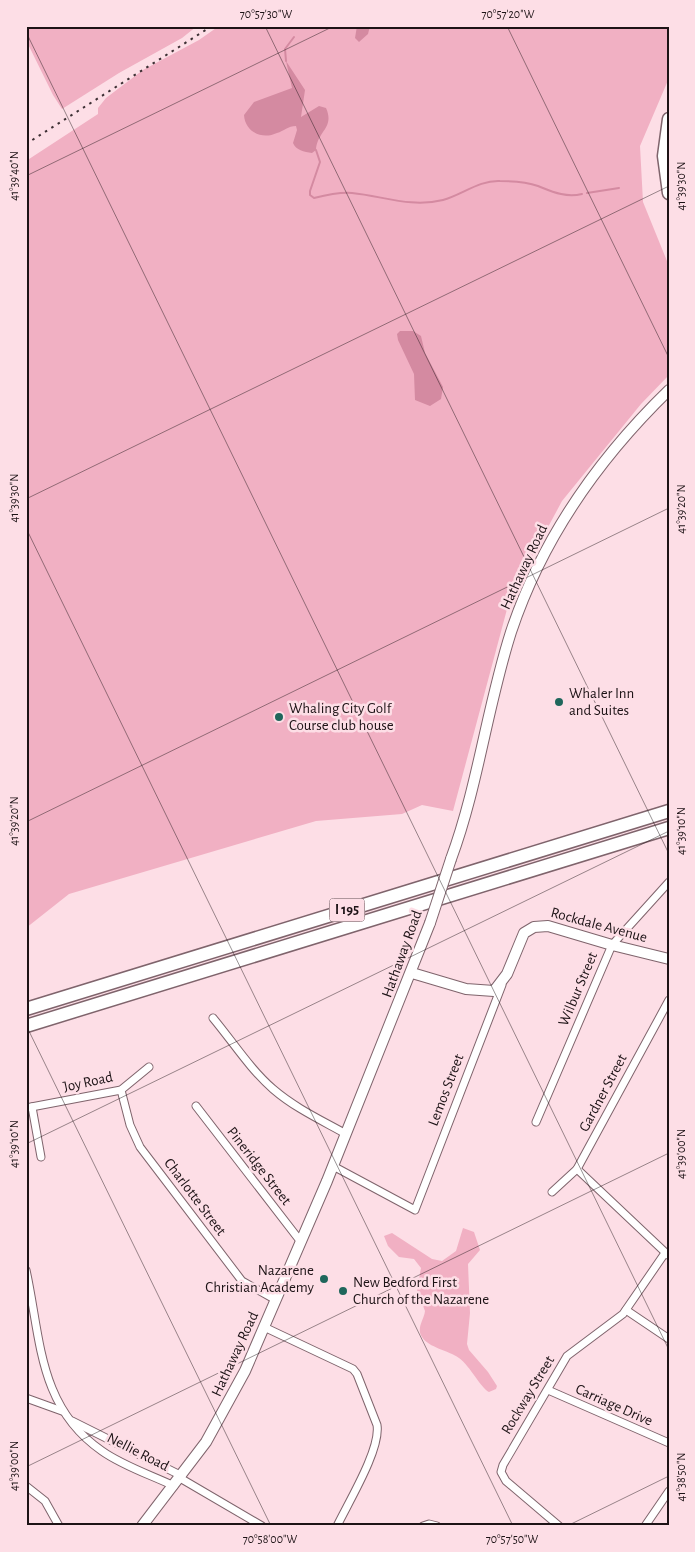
<svg xmlns="http://www.w3.org/2000/svg" width="695" height="1552" font-family="'Alegreya Sans',sans-serif">
<style>
.green{fill:#f1b0c3}
.water{fill:#d48aa1}
.lines{fill:none;stroke-linecap:round;stroke-linejoin:round}
.stream{stroke:#d48aa1;stroke-width:2}
.minor-casing{stroke:#7f646c;stroke-width:9}
.secondary-casing{stroke:#7f646c;stroke-width:12}
.motorway-casing{stroke:#7f646c;stroke-width:15}
.minor{stroke:#fff;stroke-width:7}
.secondary{stroke:#fff;stroke-width:10}
.motorway{stroke:#fff;stroke-width:12}
.rail{stroke:#3c2f33;stroke-width:2;stroke-dasharray:2.5 5;stroke-linecap:butt}
.secondary-bridge-casing{stroke:#7f646c;stroke-width:12;stroke-linecap:butt}
.secondary-bridge{stroke:#fff;stroke-width:10}
.ticks{fill:none;stroke:#1d1316;stroke-width:1;stroke-opacity:0.45}
.poi-dot{fill:#1f665b;stroke:#fddee6;stroke-width:2}
.labels{text-anchor:middle;dominant-baseline:central;stroke-width:5;stroke-linejoin:round;paint-order:stroke}
.shield{fill:#fddee6;stroke:#605054;stroke-width:1}
.shield-label{font-size:14px;font-weight:bold;fill:#1d1316}
.street-label{font-size:15px;fill:#1d1316;stroke:#fddee6}
.poi-label{font-size:15px;fill:#1d1316;stroke:#fddee6;text-anchor:start}
.neatline{fill:none;stroke:#1d1316;stroke-width:2}
.ticks-label{font-size:12px;text-anchor:middle;fill:#1d1316}
</style>
<rect width="100%" height="100%" fill="#fddee6"/>
<g class="green">
<polygon points="26,26 197,26 182,38 119,73 62,109 53,95 26,40"/>
<polygon points="219,26 669,26 669,78 640,146 643,202 669,266 669,375 641,404 562,501 510,598 453,811 422,805 402,814 316,821 69,894 26,928 26,161 98,114 98,108 106,98 143,70 199,40"/>
<path d="M463,1228l11,4 6,18 -12,14 2,49 -3,31 2,6 19,22 9,14 -1,3 -7,3c-9,-5 -18,-25 -30,-34 -11,-8 -30,-10 -37,-21 -6,-9 2,-17 3,-26l-8,-21 4,-22 -7,-9 -15,-2 -11,-11 -4,-10 8,-3 40,26 10,2 14,-10z"/>
</g>
<g class="water">
<polygon points="357,26 370,26 368,34 359,42 355,38"/>
<path d="M286,61l19,29 -4,27 18,-11 7,2c9,20 -9,23 -10,42l-4,3c-8,-1 -16,-3 -19,-10l4,-13 -1,-4c-8,0 -12,5 -19,7 -15,7 -32,-1 -33,-18l10,-13 38,-14z"/>
<polygon points="400,331 413,331 421,336 425,353 443,387 441,399 430,406 415,400 414,374 398,340 397,334"/>
</g>
<g class="lines">
<g class="stream">
<polyline points="286,61 285,49 294,37"/>
<path d="M316,150l4,12 -10,29v4l4,3c12,-3 25,-6 38,-5 31,3 59,15 91,7 19,-5 36,-20 57,-19 12,0 27,1 38,5 15,6 28,12 44,8"/>
<polyline points="587,193 619,188"/>
</g>
<defs>
<g id="minor">
<path d="M213,1018c20,24 37,51 60,71 22,19 48,31 73,45"/>
<polyline points="121,1090 130,1125 140,1147 242,1281 276,1300"/>
<polyline points="196,1106 301,1242"/>
<polyline points="32,1107 41,1157"/>
<polyline points="26,1108 121,1090 149,1067"/>
<polyline points="536,1122 612,945 669,882"/>
<polyline points="333,1166 415,1210 502,985"/>
<polyline points="577,1169 668,1255"/>
<polyline points="552,1192 577,1169 669,1000"/>
<path d="M26,1270c15,68 12,137 76,181 21,15 49,24 72,35"/>
<polyline points="626,1310 669,1339"/>
<path d="M264,1327l89,42 4,5 20,51c4,24 -29,78 -40,101"/>
<polyline points="548,1390 669,1443"/>
<polyline points="26,1398 62,1411"/>
<polyline points="72,1421 182,1476"/>
<polyline points="180,1478 262,1526"/>
<polyline points="26,1486 45,1501 59,1526"/>
<polyline points="423,1526 429,1524 437,1526"/>
<polyline points="559,1526 506,1481 501,1472 503,1465 567,1356 623,1314 665,1253"/>
<polyline points="645,1526 669,1491"/>
</g>
<g id="secondary">
<path d="M451,859c27,-73 36,-152 60,-227 31,-93 88,-174 158,-242"/>
<polyline points="412,973 466,989 494,991 507,974 524,933 534,927 548,926 612,945 669,959"/>
<polyline points="142,1526 206,1442 245,1371 327,1181 430,923"/>
</g>
<g id="motorway">
<polyline points="669,119 664,156 669,193"/>
<polyline points="26,1009 669,811"/>
<polyline points="26,1026 669,828"/>
</g>
</defs>
<use href="#minor" class="minor-casing"/>
<use href="#secondary" class="secondary-casing"/>
<use href="#motorway" class="motorway-casing"/>
<use href="#minor" class="minor"/>
<use href="#secondary" class="secondary"/>
<use href="#motorway" class="motorway"/>
<polyline class="rail" points="26,144 212,26"/>
<defs>
<polyline id="secondary-bridge" points="430,923 451,859"/>
</defs>
<use href="#secondary-bridge" class="secondary-bridge-casing"/>
<use href="#secondary-bridge" class="secondary-bridge"/>
</g>
<path class="ticks" d="M265,26l404,828M507,26l162,332M26,32l643,1318M26,176l308,-150M26,499l643,-313M26,528l487,998M26,822l643,-314M26,1025l245,501M26,1144l643,-313M26,1467l643,-314M26,1521l3,5M567,1526l102,-50"/>
<g class="poi-dot">
<circle cx="559" cy="702" r="5"/>
<circle cx="279" cy="717" r="5"/>
<circle cx="324" cy="1279" r="5"/>
<circle cx="343" cy="1291" r="5"/>
</g>
<g class="labels">
<rect class="shield" x="329.5" y="898.5" width="35" height="23" rx="4"/>
<g class="shield-label">
<text x="347" y="910">I 195</text>
</g>
<g class="street-label">
<text transform="translate(524 567) rotate(-65)">Hathaway Road</text>
<text transform="translate(599 925) rotate(15)">Rockdale Avenue</text>
<text transform="translate(402 954) rotate(-70)">Hathaway Road</text>
<text transform="translate(578 989) rotate(-67)">Wilbur Street</text>
<text transform="translate(88 1082) rotate(-12)">Joy Road</text>
<text transform="translate(446 1090) rotate(-69)">Lemos Street</text>
<text transform="translate(603 1093) rotate(-62)">Gardner Street</text>
<text transform="translate(259 1166) rotate(52)">Pineridge Street</text>
<text transform="translate(195 1197) rotate(53)">Charlotte Street</text>
<text transform="translate(235 1354) rotate(-65)">Hathaway Road</text>
<text transform="translate(528 1395) rotate(-59)">Rockway Street</text>
<text transform="translate(614 1405) rotate(24)">Carriage Drive</text>
<text transform="translate(138 1452) rotate(27)">Nellie Road</text>
</g>
<g class="poi-label">
<text x="569" y="693">Whaler Inn<tspan x="569" dy="17">and Suites</tspan></text>
<text x="289" y="708">Whaling City Golf<tspan x="289" dy="17">Course club house</tspan></text>
<text x="314" y="1270" text-anchor="end">Nazarene<tspan x="314" dy="17">Christian Academy</tspan></text>
<text x="353" y="1282">New Bedford First<tspan x="353" dy="17">Church of the Nazarene</tspan></text>
</g>
</g>
<rect width="695" height="1552" fill="none" stroke="#fddee6" stroke-width="55"/>
<rect x="28" y="28" width="640" height="1496" class="neatline"/>
<g class="ticks-label">
<text x="266" y="18">70°57'30"W</text>
<text x="508" y="18">70°57'20"W</text>
<text transform="translate(14 176) rotate(-90)" y="4">41°39'40"N</text>
<text transform="translate(681 186) rotate(-90)" y="4">41°39'30"N</text>
<text transform="translate(14 498) rotate(-90)" y="4">41°39'30"N</text>
<text transform="translate(681 509) rotate(-90)" y="4">41°39'20"N</text>
<text transform="translate(14 821) rotate(-90)" y="4">41°39'20"N</text>
<text transform="translate(681 831) rotate(-90)" y="4">41°39'10"N</text>
<text transform="translate(14 1144) rotate(-90)" y="4">41°39'10"N</text>
<text transform="translate(681 1154) rotate(-90)" y="4">41°39'00"N</text>
<text transform="translate(14 1466) rotate(-90)" y="4">41°39'00"N</text>
<text transform="translate(681 1477) rotate(-90)" y="4">41°38'50"N</text>
<text x="270" y="1543">70°58'00"W</text>
<text x="512" y="1543">70°57'50"W</text>
</g>
</svg>
